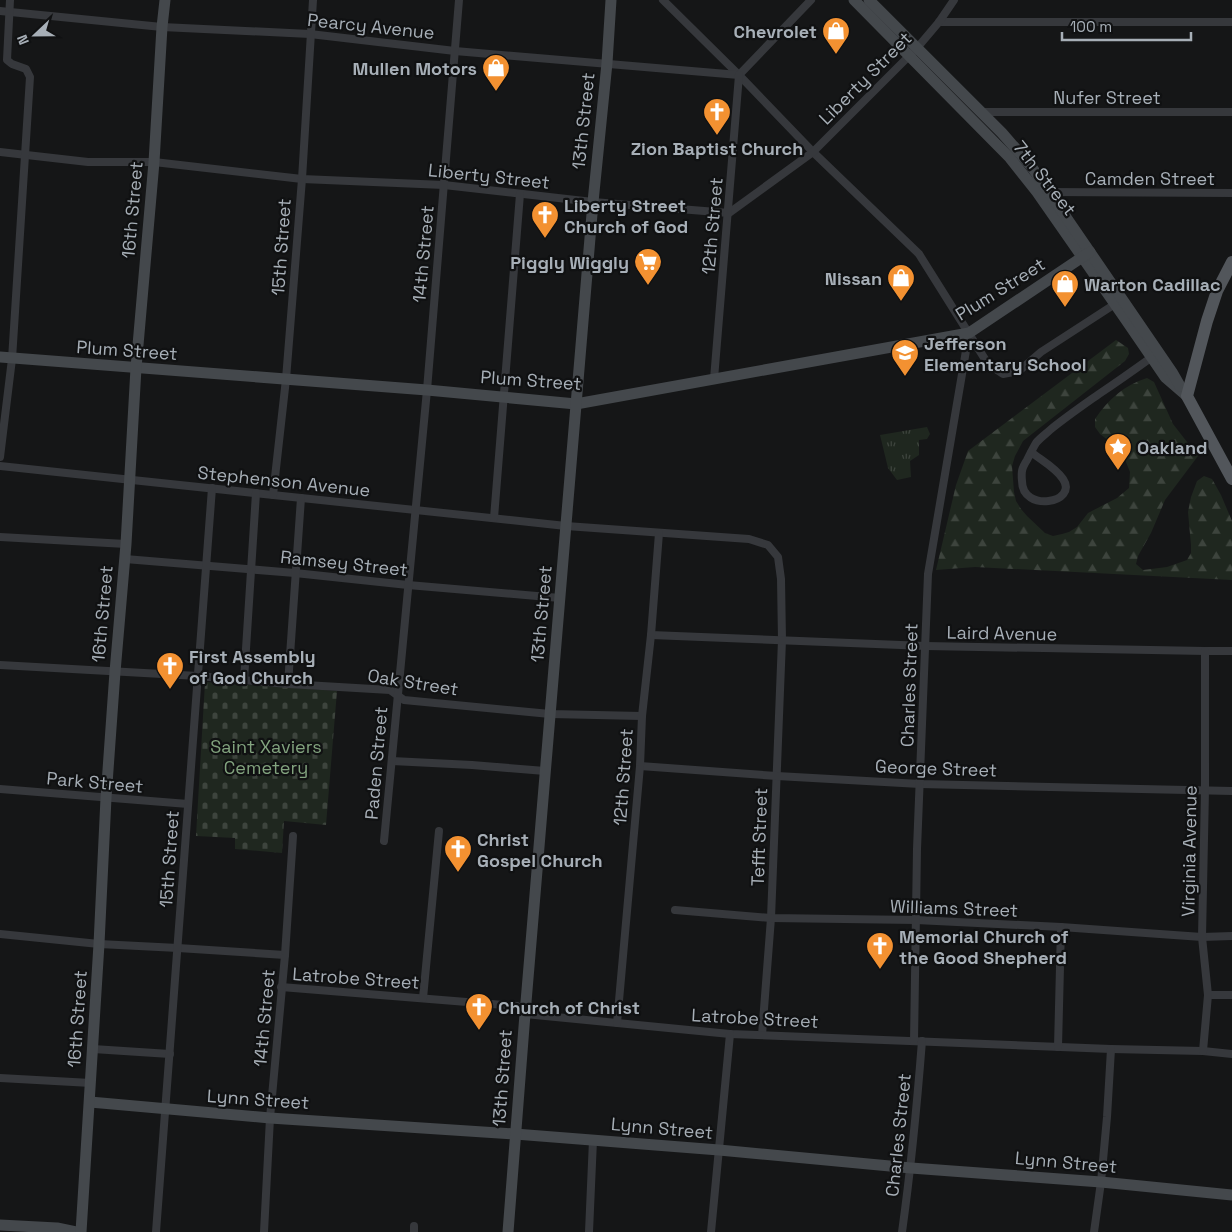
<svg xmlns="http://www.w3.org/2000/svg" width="1232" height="1232" font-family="'Space Grotesk',sans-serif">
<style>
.forest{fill:url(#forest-firs)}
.cemetery{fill:url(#cemetery-stones)}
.park{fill:url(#park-tufts)}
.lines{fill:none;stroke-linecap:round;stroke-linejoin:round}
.street{stroke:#36383c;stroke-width:8}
.secondary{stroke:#44484c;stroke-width:11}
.primary{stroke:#52565b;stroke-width:12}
.labels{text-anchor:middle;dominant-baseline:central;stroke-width:4.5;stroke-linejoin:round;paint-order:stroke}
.street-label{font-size:18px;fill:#a7afb7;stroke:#101112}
.poi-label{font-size:18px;font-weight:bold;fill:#a7afb7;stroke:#101112;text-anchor:start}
.park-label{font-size:18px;fill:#82a37e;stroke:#101112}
</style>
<defs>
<pattern id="forest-firs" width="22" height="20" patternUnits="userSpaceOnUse" patternTransform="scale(1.25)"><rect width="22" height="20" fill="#1f271f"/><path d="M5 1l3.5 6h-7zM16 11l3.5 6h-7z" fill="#3d443d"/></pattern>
<pattern id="cemetery-stones" width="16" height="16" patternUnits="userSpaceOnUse" patternTransform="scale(1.25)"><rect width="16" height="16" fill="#1f271f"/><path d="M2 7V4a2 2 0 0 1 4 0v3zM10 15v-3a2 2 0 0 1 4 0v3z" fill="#3d443d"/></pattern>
<pattern id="park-tufts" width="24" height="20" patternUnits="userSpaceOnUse" patternTransform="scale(1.25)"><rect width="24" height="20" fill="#1f271f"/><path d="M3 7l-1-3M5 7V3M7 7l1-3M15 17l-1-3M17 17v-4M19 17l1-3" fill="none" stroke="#3d443d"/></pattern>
</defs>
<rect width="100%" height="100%" fill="#151617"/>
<path class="forest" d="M1116,340l12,8 1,6 -4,7 -102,80 -8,15 -3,10 2,26 2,9 5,8 6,7 18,17 8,3 9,-2 7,-2 8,-5 11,-14 29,-15 12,-10 1,-16 -6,-15 -11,-13 -13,-10 -5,-7v-8c13,-19 29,-34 52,-41l7,4 19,42 25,32 -33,44 -14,33 -13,23 -2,8 7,6 24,-3 20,-7 4,-7v-8l-3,-33 3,-15 6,-16 7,-5 8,3 9,16 11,26v59l-257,-13 -39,3 20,-85 12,-34z"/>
<polygon class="cemetery" points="205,682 337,691 326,825 284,821 282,853 235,849 235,838 196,836"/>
<polygon class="park" points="927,427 930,434 927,439 919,440 919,455 910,461 911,477 897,480 888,468 880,435"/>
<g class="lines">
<g class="street">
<polyline points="663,0 739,75 813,152 919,254 988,364 1003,374 1019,371 1041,352 1115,304"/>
<polyline points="0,11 162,27 310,34 455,51 739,75"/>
<polyline points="939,22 1232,22"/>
<polyline points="739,75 811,0"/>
<polyline points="981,112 1232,112"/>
<polyline points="0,152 88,162 154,162 302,179 444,185 593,202 729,213 813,152 917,48 939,22 954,0"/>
<polyline points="1047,192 1232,193"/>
<polyline points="714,379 739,75"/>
<path d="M1031,452c10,8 25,16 32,27 16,24 -41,34 -41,2 -1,-10 0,-13 5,-21 3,-6 6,-12 9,-17 4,-5 10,-9 14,-13 16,-13 32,-24 49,-36 18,-12 35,-24 53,-37"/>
<polyline points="0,457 12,359 30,77 26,69 12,64 7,60 10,0"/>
<polyline points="0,466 566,526 749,539 768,545 778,557 781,579 782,640 771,918 762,1035"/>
<polyline points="273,495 286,379 302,179 313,0"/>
<polyline points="494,518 520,194"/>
<polyline points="0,537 126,544"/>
<polyline points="125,559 295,573 408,585 560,598"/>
<polyline points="651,635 926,646 1205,651 1232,651"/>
<polyline points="0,665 198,676 288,684 390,690 404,700 550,714 642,716"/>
<polyline points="244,680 256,493"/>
<polyline points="288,684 301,498"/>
<polyline points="392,761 472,765 545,771"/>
<polyline points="640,766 777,776 920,784 1232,791"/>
<polyline points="0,789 188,804"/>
<polyline points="384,841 427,390 459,0"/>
<polyline points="675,910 771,918 916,920 1061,927 1202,937 1232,936"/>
<polyline points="0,934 99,944 178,948 285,955"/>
<polyline points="281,987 517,1006 525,1014 730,1034 1111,1049 1203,1051 1232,1054"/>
<polyline points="1208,995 1232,995"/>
<polyline points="423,998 439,831"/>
<polyline points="617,1023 640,766 642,716 651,635 659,533"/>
<polyline points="914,1041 917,849 928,574 969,333"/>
<polyline points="1058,1047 1061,927"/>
<polyline points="93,1049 170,1054"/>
<polyline points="1203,1051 1208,995 1202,937 1205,790 1205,651"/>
<polyline points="0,1078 91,1083"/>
<polyline points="414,1226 414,1232"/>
<polyline points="156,1232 212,488"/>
<polyline points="264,1232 270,1118 285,955 293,836"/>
<polyline points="589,1232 593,1140"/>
<polyline points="711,1232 730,1034"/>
<path d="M902,1232c9,-64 15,-127 20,-191"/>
<polyline points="1094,1232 1101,1182 1107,1117 1111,1049"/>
</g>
<g class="secondary">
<polyline points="854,0 1010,158 1037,192 1124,317 1165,377 1187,396"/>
<polyline points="869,0 1002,133 1031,166 1172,372 1180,386"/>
<polyline points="0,357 427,390 576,404 969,333 1090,252"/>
<polyline points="90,1102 270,1118 515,1134 719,1150 911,1168 1101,1182 1232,1195"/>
<polyline points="0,1225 57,1228 76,1232"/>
<polyline points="81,1232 99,944 106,798 115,672 126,544 136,368 154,162 162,27 165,0"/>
<polyline points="508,1232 525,1014 593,202 607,63 611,0"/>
</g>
<polyline class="primary" points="1232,262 1217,291 1207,321 1187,396 1232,479"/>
</g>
<defs>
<symbol id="shop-pin" viewBox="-11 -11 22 30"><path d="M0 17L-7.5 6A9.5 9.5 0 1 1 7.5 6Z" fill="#f39131" stroke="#101112"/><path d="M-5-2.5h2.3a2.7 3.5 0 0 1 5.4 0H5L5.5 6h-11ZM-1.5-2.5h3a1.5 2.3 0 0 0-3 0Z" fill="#fff"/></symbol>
<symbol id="church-pin" viewBox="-11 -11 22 30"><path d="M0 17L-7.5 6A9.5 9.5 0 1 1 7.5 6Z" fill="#f39131" stroke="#101112"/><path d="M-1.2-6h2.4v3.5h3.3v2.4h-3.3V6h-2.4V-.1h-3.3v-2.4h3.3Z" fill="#fff"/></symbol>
<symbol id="supermarket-pin" viewBox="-11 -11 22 30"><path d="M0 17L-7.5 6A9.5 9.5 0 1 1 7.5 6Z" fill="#f39131" stroke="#101112"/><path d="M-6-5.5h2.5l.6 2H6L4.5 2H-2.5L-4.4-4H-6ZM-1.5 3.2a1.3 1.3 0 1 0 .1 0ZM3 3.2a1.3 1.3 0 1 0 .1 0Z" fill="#fff"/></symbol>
<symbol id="school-pin" viewBox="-11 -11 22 30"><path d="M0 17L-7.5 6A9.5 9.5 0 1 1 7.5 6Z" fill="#f39131" stroke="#101112"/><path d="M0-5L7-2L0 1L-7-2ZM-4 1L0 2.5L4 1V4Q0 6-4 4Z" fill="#fff"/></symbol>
<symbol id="sight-pin" viewBox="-11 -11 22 30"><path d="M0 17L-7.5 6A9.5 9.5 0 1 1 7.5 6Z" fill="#f39131" stroke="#101112"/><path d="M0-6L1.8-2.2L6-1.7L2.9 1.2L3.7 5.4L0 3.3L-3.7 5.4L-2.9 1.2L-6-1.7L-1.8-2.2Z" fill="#fff"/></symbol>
</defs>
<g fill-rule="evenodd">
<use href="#shop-pin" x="820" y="15" width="32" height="43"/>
<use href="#shop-pin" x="480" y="52" width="32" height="43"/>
<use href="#church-pin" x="701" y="96" width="32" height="43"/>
<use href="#church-pin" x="529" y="199" width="32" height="43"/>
<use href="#supermarket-pin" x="632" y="246" width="32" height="43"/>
<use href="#shop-pin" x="885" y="262" width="32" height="43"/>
<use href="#shop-pin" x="1049" y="268" width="32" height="43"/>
<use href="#school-pin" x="889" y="337" width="32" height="43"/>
<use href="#sight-pin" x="1102" y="431" width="32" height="43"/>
<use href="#church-pin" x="154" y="650" width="32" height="43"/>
<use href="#church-pin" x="442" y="833" width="32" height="43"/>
<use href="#church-pin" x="864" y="930" width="32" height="43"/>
<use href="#church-pin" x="463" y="991" width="32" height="43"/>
</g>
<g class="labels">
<g class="street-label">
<text transform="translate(371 26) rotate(6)">Pearcy Avenue</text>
<text transform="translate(865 78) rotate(-45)">Liberty Street</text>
<text x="1107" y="97">Nufer Street</text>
<text transform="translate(583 121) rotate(-84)">13th Street</text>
<text transform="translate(489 176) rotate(6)">Liberty Street</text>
<text transform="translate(1045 178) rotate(52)">7th Street</text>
<text x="1150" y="178">Camden Street</text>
<text transform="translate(132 210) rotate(-85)">16th Street</text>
<text transform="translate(712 226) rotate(-85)">12th Street</text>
<text transform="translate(281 247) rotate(-86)">15th Street</text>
<text transform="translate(423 254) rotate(-85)">14th Street</text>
<text transform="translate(1000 289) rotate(-32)">Plum Street</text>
<text transform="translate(127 350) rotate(4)">Plum Street</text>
<text transform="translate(531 380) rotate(4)">Plum Street</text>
<text transform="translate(284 481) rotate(6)">Stephenson Avenue</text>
<text transform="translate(344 563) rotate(6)">Ramsey Street</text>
<text transform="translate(102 614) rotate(-85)">16th Street</text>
<text transform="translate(541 614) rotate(-85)">13th Street</text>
<text transform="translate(1002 633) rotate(1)">Laird Avenue</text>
<text transform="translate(413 682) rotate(9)">Oak Street</text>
<text transform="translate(909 685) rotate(-88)">Charles Street</text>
<text transform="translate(376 763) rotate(-85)">Paden Street</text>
<text transform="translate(936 768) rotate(2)">George Street</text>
<text transform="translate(623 777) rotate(-86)">12th Street</text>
<text transform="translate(95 782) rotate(5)">Park Street</text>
<text transform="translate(759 837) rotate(-88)">Tefft Street</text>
<text transform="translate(1189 851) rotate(-89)">Virginia Avenue</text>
<text transform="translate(169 859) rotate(-86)">15th Street</text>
<text transform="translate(954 908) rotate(2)">Williams Street</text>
<text transform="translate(356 978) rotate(4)">Latrobe Street</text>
<text transform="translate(264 1018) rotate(-85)">14th Street</text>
<text transform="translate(755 1018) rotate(3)">Latrobe Street</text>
<text transform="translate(77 1019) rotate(-86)">16th Street</text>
<text transform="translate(502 1078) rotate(-86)">13th Street</text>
<text transform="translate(258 1099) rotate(4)">Lynn Street</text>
<text transform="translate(662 1128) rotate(5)">Lynn Street</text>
<text transform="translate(898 1135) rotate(-84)">Charles Street</text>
<text transform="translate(1066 1162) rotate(5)">Lynn Street</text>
</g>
<g class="poi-label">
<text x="817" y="31" text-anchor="end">Chevrolet</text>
<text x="477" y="68" text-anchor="end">Mullen Motors</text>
<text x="717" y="148" text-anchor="middle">Zion Baptist Church</text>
<text x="564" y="205">Liberty Street<tspan x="564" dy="21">Church of God</tspan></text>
<text x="629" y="262" text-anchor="end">Piggly Wiggly</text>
<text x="882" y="278" text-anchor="end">Nissan</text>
<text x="1084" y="284">Warton Cadillac</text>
<text x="924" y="343">Jefferson<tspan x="924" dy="21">Elementary School</tspan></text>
<text x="1137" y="447">Oakland</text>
<text x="189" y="656">First Assembly<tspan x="189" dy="21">of God Church</tspan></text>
<text x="477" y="839">Christ<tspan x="477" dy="21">Gospel Church</tspan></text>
<text x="899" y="936">Memorial Church of<tspan x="899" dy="21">the Good Shepherd</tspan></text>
<text x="498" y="1007">Church of Christ</text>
</g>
<g class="park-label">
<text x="266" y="746">Saint Xaviers<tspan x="266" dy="21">Cemetery</tspan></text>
</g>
</g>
<g transform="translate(35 35) rotate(248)" stroke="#101112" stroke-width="4" paint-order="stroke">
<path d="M0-4L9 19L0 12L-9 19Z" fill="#a7afb7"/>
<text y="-8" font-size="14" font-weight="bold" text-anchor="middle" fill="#a7afb7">N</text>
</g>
<path d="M1062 32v8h129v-8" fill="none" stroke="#a7afb7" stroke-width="2.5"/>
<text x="1070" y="32" font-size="15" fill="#a7afb7" stroke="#101112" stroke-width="4" paint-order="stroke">100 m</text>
</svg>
